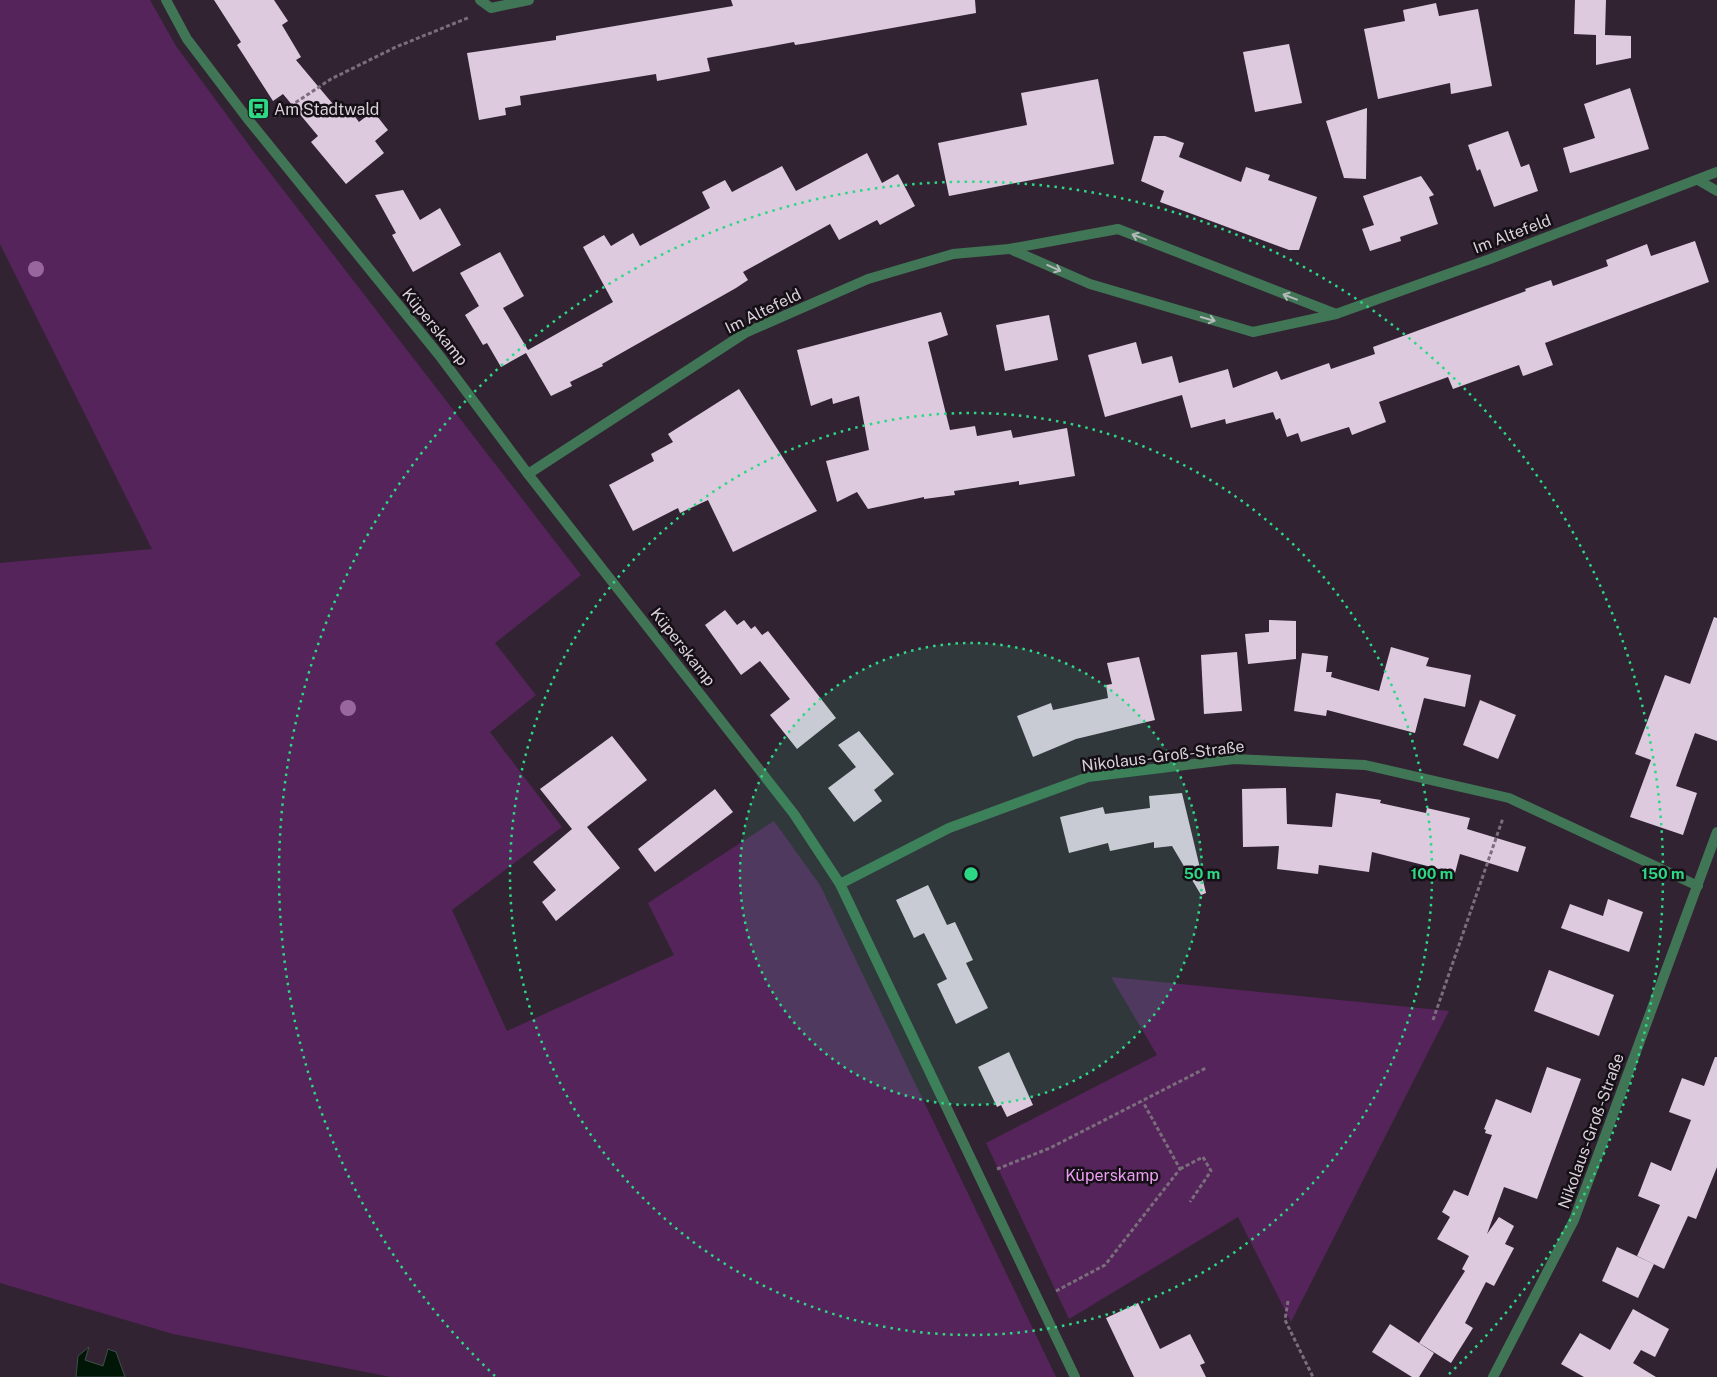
<svg xmlns="http://www.w3.org/2000/svg" width="1717" height="1377" font-family="'Public Sans',sans-serif">
<style>
.green{fill:#55245a}
.water{fill:#001708;stroke:#414e47}
.building{fill:#decadf}
.lines{fill:none;stroke-linecap:round;stroke-linejoin:round}
.path{stroke:#7b6e7c;stroke-width:3;stroke-dasharray:4 2.5;stroke-linecap:butt}
.minor{stroke:#407655;stroke-width:10}
.tree{fill:#99669d}
.oneway{stroke:#b4bab9}
.ring{fill:none;stroke:#2cd884;stroke-width:2.5;stroke-dasharray:2.5 5}
.labels{text-anchor:middle;dominant-baseline:central;stroke-width:5;stroke-linejoin:round;paint-order:stroke}
.poi-label{font-size:16px;fill:#dad0da;stroke:#150f16;text-anchor:start}
.street-label{font-size:16px;fill:#dad0da;stroke:#150f16}
.park-label{font-size:16px;fill:#ed9df3;stroke:#150f16}
.centre{fill:#2cd884;stroke:#150f16;stroke-width:2.5}
.ring-label{font-size:15px;text-anchor:middle;font-weight:bold;fill:#2cd884;stroke:#150f16;stroke-width:5;stroke-linejoin:round;paint-order:stroke}
</style>
<rect width="100%" height="100%" fill="#322333"/>
<g class="green">
<polygon points="0,0 150,0 176,46 257,156 581,575 495,643 536,695 490,732 562,827 452,910 507,1031 674,955 648,903 774,821 820,885 1056,1377 391,1377 173,1334 0,1283 0,563 152,549 0,244"/>
<polygon points="1111,977 1449,1011 1291,1322 1238,1217 1069,1319 986,1143 1157,1055"/>
</g>
<polygon class="water" points="89,1347 85,1360 103,1366 108,1349 116,1352 125,1377 76,1377 78,1356"/>
<g class="building">
<polygon points="214,0 274,0 288,21 282,25 301,57 296,60 343,116 350,110 359,122 373,111 388,130 375,141 384,153 346,184 311,142 318,136 283,94 273,101 237,45 241,42"/>
<polygon points="731,0 975,0 976,13 808,43 795,45 794,42 707,58 710,71 657,81 656,74 520,96 521,105 505,108 506,115 479,120 467,53 556,40 556,36 733,6"/>
<polygon points="1575,0 1606,0 1605,35 1631,36 1631,58 1596,65 1596,35 1574,34"/>
<polygon points="1436,3 1439,16 1478,9 1492,86 1451,94 1450,83 1378,99 1364,29 1405,21 1403,10"/>
<polygon points="1289,44 1302,103 1255,112 1243,52"/>
<polygon points="1098,79 1114,164 949,196 938,143 1027,125 1021,93"/>
<polygon points="1630,88 1649,149 1570,173 1563,148 1595,138 1584,104"/>
<polygon points="1367,108 1366,179 1344,178 1326,121"/>
<polygon points="1508,131 1521,167 1529,164 1538,191 1494,207 1480,169 1477,171 1468,145"/>
<polygon points="1154,136 1165,136 1184,143 1179,157 1241,182 1246,167 1270,175 1268,180 1317,197 1299,250 1289,250 1160,202 1164,191 1141,181"/>
<polygon points="867,153 882,183 898,174 915,206 880,225 877,220 839,240 830,224 743,272 748,280 736,288 602,364 603,366 570,382 572,386 551,396 526,353 501,367 487,343 483,345 465,315 479,306 460,273 500,252 524,296 503,308 528,350 613,302 583,247 604,235 611,246 633,233 640,246 710,208 702,192 725,180 732,192 782,166 796,191"/>
<polygon points="1421,176 1434,195 1429,197 1438,224 1400,237 1401,241 1370,251 1362,229 1374,225 1363,196"/>
<polygon points="403,190 420,220 440,208 461,245 413,272 392,235 396,233 375,195"/>
<polygon points="1695,241 1709,282 1545,343 1553,365 1523,376 1519,365 1453,389 1448,377 1379,402 1386,422 1352,435 1349,427 1301,442 1298,433 1287,437 1280,418 1276,420 1273,412 1226,424 1225,419 1191,428 1182,395 1105,417 1088,355 1136,342 1142,364 1172,356 1179,383 1228,369 1233,388 1277,371 1281,380 1329,363 1331,369 1375,354 1373,347 1526,291 1525,289 1551,280 1553,286 1608,266 1606,260 1647,244 1651,256"/>
<polygon points="941,312 948,335 928,342 950,430 975,426 977,436 1011,430 1013,438 1067,428 1075,476 1019,485 1019,481 954,491 955,495 924,499 924,497 868,509 857,492 837,502 826,461 869,450 859,396 833,404 832,398 811,406 797,350"/>
<polygon points="1049,315 1058,360 1005,371 996,325"/>
<polygon points="739,389 817,511 733,552 708,500 680,513 678,508 633,531 609,485 654,461 651,454 673,442 668,434"/>
<polygon points="725,610 737,625 744,620 751,629 755,626 762,635 768,631 836,718 797,749 770,715 790,699 760,661 741,675 705,625"/>
<polygon points="1714,617 1717,618 1717,741 1695,733 1687,755 1676,786 1697,793 1683,835 1630,817 1651,760 1635,754 1665,675 1690,684"/>
<polygon points="1269,620 1296,621 1296,659 1248,664 1245,634 1269,632"/>
<polygon points="1391,647 1429,658 1426,666 1471,675 1465,707 1424,698 1415,733 1327,710 1326,716 1294,711 1302,653 1328,656 1326,672 1332,672 1331,677 1379,691"/>
<polygon points="1237,652 1242,711 1204,714 1201,655"/>
<polygon points="1139,657 1155,720 1076,739 1033,757 1017,716 1051,703 1053,710 1108,698 1106,685 1112,684 1107,663"/>
<polygon points="1480,700 1516,715 1498,759 1463,745"/>
<polygon points="859,731 894,774 874,790 882,801 854,822 828,788 856,767 838,745"/>
<polygon points="612,736 647,780 587,827 620,868 556,921 542,902 556,890 533,862 572,829 540,789"/>
<polygon points="1286,788 1287,824 1332,827 1336,793 1381,800 1380,803 1426,813 1427,808 1470,818 1467,829 1526,847 1518,872 1460,854 1455,873 1372,852 1369,872 1319,865 1318,874 1277,869 1279,846 1243,847 1242,789"/>
<polygon points="715,789 733,812 655,872 638,849"/>
<polygon points="1182,793 1206,893 1201,895 1172,846 1154,848 1154,842 1110,851 1108,843 1069,853 1060,817 1103,807 1105,814 1150,808 1149,796"/>
<polygon points="928,885 947,925 955,922 973,960 966,963 988,1008 956,1024 937,984 947,979 924,933 914,938 896,900"/>
<polygon points="1608,899 1643,912 1629,952 1561,928 1570,904 1603,916"/>
<polygon points="1549,970 1614,995 1599,1036 1534,1011"/>
<polygon points="1009,1052 1033,1105 1007,1117 1001,1105 997,1107 978,1067"/>
<polygon points="1715,1057 1717,1057 1717,1167 1696,1219 1688,1216 1664,1269 1637,1256 1660,1205 1638,1196 1651,1162 1671,1171 1691,1120 1669,1112 1682,1078 1704,1086"/>
<polygon points="1547,1067 1581,1079 1537,1199 1504,1187 1487,1234 1499,1217 1514,1226 1505,1244 1514,1248 1494,1286 1486,1282 1465,1323 1473,1328 1451,1363 1419,1343 1465,1271 1462,1269 1469,1256 1437,1239 1450,1217 1442,1212 1454,1190 1468,1196 1492,1135 1485,1133 1486,1130 1484,1129 1496,1099 1531,1113"/>
<polygon points="1617,1247 1654,1264 1638,1298 1602,1281"/>
<polygon points="1138,1303 1160,1349 1190,1334 1205,1363 1200,1365 1206,1377 1134,1377 1106,1318"/>
<polygon points="1633,1309 1669,1329 1655,1357 1641,1350 1633,1363 1656,1377 1584,1377 1561,1364 1580,1333 1610,1350"/>
<polygon points="1390,1324 1434,1353 1419,1377 1412,1377 1372,1352"/>
</g>
<g class="lines">
<g class="path">
<polyline points="274,117 331,79 396,47 470,17"/>
<polyline points="1433,1020 1503,818"/>
<polyline points="997,1169 1050,1148 1206,1068"/>
<polyline points="1180,1169 1203,1157 1211,1171 1190,1202"/>
<polyline points="1056,1291 1105,1265 1180,1169 1143,1102"/>
<polyline points="1288,1301 1285,1320 1313,1377"/>
</g>
<g class="minor">
<polyline points="166,0 187,39 247,118 439,355 528,474 794,814 840,884 1075,1377"/>
<polyline points="480,0 491,8 529,0"/>
<polyline points="1698,180 1717,191"/>
<polyline points="1010,249 1090,284 1253,332 1336,314 1490,259 1717,172"/>
<polyline points="528,474 745,333 868,279 953,254 1009,249 1118,229 1336,314"/>
<polyline points="840,884 949,828 1088,777 1234,759 1365,765 1509,798 1698,886"/>
<polyline points="1493,1377 1574,1220 1717,832"/>
</g>
</g>
<g class="tree">
<circle cx="36" cy="269" r="8"/>
<circle cx="348" cy="708" r="8"/>
</g>
<defs><path id="oneway-shaft" d="M-6 0H5M1.5-3L5.5 0L1.5 3" fill="none" stroke-width="1.6" stroke-linecap="round" stroke-linejoin="round" transform="scale(1.25)"/></defs>
<g class="oneway">
<use href="#oneway-shaft" transform="translate(1139 237) rotate(-159)"/>
<use href="#oneway-shaft" transform="translate(1054 268) rotate(24)"/>
<use href="#oneway-shaft" transform="translate(1290 297) rotate(-159)"/>
<use href="#oneway-shaft" transform="translate(1208 319) rotate(16)"/>
</g>
<circle cx="971" cy="874" r="231" fill="#2cd884" fill-opacity=".12"/>
<g class="ring">
<circle cx="971" cy="874" r="231"/>
<circle cx="971" cy="874" r="461"/>
<path d="M495 1376A692 692 0 1 1 1447 1376"/>
</g>
<defs>
<symbol id="bus-square" viewBox="-11 -11 22 22"><rect x="-9" y="-9" width="18" height="18" rx="4" fill="#2cd884" stroke="#150f16"/><path d="M-5-6H5V4H4V6H2V4H-2V6H-4V4H-5ZM-3.5-4V0h7V-4ZM-3.5 1.2v1.5H-2V1.2ZM2 1.2v1.5H3.5V1.2Z" fill="#111"/></symbol>
</defs>
<g fill-rule="evenodd">
<use href="#bus-square" x="246" y="96" width="25" height="25"/>
</g>
<g class="labels">
<g class="poi-label">
<text x="274" y="109">Am Stadtwald</text>
</g>
<g class="street-label">
<text transform="translate(1512 234) rotate(-21)">Im Altefeld</text>
<text transform="translate(763 311) rotate(-26)">Im Altefeld</text>
<text transform="translate(435 327) rotate(51)">Küperskamp</text>
<text transform="translate(683 647) rotate(52)">Küperskamp</text>
<text transform="translate(1163 756) rotate(-7)">Nikolaus-Groß-Straße</text>
<text transform="translate(1591 1131) rotate(-70)">Nikolaus-Groß-Straße</text>
</g>
<g class="park-label">
<text x="1112" y="1175">Küperskamp</text>
</g>
</g>
<circle cx="971" cy="874" r="8" class="centre"/>
<g class="ring-label">
<text x="1202" y="879">50 m</text>
<text x="1432" y="879">100 m</text>
<text x="1663" y="879">150 m</text>
</g>
</svg>
